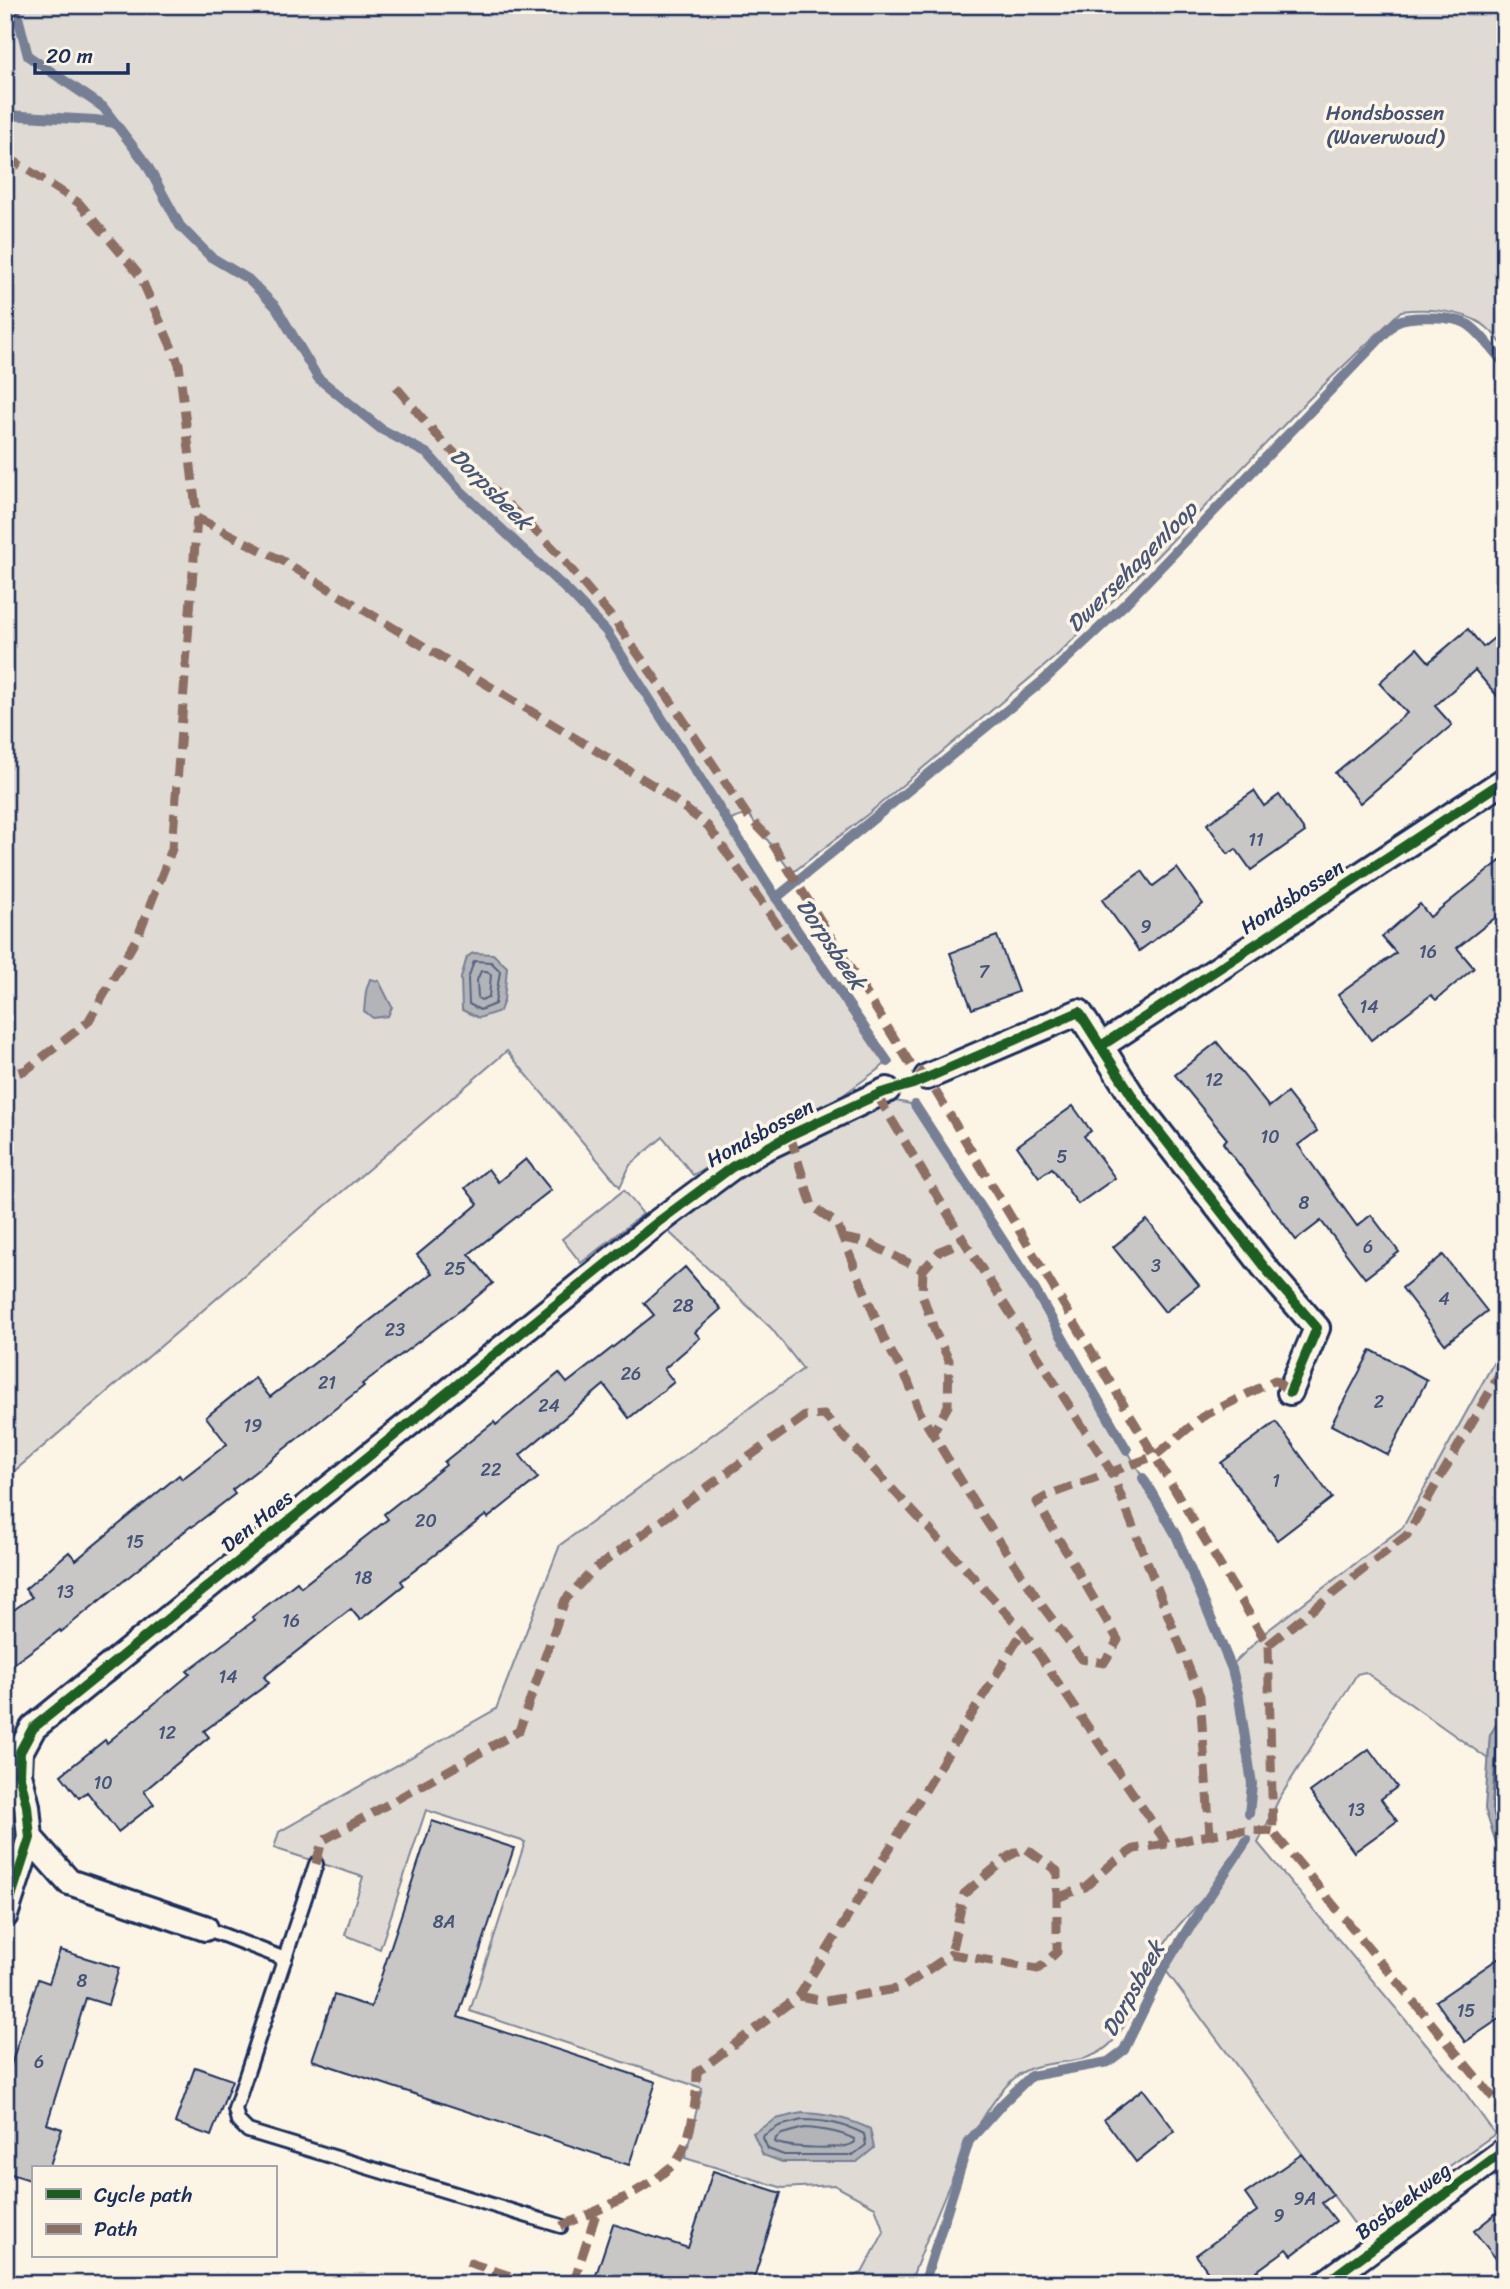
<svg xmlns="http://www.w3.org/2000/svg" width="1510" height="2289" font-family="Sriracha,sans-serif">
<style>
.green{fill:#dfdbd4;stroke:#7d8599;stroke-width:2}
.water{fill:#b2b4b8;stroke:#767f94;stroke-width:2}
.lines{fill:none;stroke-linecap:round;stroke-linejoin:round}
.shore{stroke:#576482;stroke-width:2}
.stream{stroke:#767f94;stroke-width:10}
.building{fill:#c8c7c6;stroke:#1b2f5e;stroke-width:2}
.service-casing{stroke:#1b2f5e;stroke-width:18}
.minor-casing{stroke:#1b2f5e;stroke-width:30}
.service{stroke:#fcf5e5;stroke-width:12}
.minor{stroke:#fcf5e5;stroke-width:24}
.quiet{stroke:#8d6e63;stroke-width:9;stroke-dasharray:18 9;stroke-linecap:butt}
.cycleway-casing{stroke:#fcf5e5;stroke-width:15}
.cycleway{stroke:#1b5e20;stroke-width:10}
.labels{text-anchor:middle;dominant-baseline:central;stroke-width:7;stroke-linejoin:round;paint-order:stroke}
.number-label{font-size:18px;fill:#465578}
.park-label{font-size:21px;fill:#425176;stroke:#fcf5e5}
.street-label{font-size:21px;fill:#1b2f5e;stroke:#fcf5e5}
.water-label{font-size:23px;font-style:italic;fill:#485779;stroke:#fcf5e5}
</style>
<rect width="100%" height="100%" fill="#fcf5e5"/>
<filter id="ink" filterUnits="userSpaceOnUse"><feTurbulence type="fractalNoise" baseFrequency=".0143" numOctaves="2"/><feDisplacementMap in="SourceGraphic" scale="14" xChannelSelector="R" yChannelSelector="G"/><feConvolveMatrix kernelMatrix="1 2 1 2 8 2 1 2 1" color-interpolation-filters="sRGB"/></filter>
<g filter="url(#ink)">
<g class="green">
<path d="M5,5h1500v343c-7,-9 -13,-18 -23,-24 -20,-14 -58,-16 -81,-13l-95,91 -169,175 -83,81 -186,156 -76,59 -44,-59 -21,7 70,109 91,132 -46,34 -149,79 -30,-38 -33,28 -10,22 -113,-136 -502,428z"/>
<path d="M896,1101l19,4 120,185 141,245 55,131 36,-35 136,-104 102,-185v368l-15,25 -2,24 -123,-87 -8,2 -78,125 -21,44 201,241 36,50 -136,96 -195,-262 36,-47 18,-38c-24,26 -50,50 -67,82 -14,26 -18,53 -38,76 -23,26 -55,17 -84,28 -48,18 -97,158 -116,206l-9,9h-69l27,-11 22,-41 -9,-25 -41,-22 -51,3 -98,-30 17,-70 -232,-77 55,-169 -99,-32 -46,139 -35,-14 18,-58 -89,-29 5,-16 217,-123 64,-164 243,-176 -32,-41 -102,-96 59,-46 79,-49z"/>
<polygon points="624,1190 643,1214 581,1263 562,1239"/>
</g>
<g class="water">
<polygon points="473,953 493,954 507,967 504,1000 500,1011 479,1018 462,1010 461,978 467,957"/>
<polygon points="370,979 379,981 392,1007 388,1016 373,1018 364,1011 366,991"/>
<polygon points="1505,1710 1505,1871 1485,1809 1490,1735"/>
<path d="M802,2113c25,1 46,5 68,16l4,19 -17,14h-75l-19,-7 -10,-22 23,-14z"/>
</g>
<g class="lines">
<g class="shore">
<polygon points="474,961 491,962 500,971 495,1004 480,1010 469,1004 468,979"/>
<polygon points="481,971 487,971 491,975 489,997 481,1000 478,998 477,980"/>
<polyline points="1505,1724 1497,1738 1492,1808 1505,1848"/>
<polyline points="1505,1745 1500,1807 1505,1820"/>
<path d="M802,2120c22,0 43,4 62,14l2,11 -13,10h-69l-16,-6 -5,-11 1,-3 15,-9z"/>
<path d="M804,2128c17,1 35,3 50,11l1,3c-10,9 -68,6 -80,0l1,-4 6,-4z"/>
</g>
<g class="stream">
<polyline points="15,5 28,56 103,107 147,165 180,226 211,257 248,279 276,307 318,378 381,429 428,454 462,492 571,594 606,631 797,930 888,1062"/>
<polyline points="5,115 95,120 115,123"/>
<path d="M776,898l268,-218 81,-76 271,-282c14,-7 57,-6 71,2 12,6 28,30 38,40"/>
<polyline points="915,1105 1035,1290 1127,1450"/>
<polyline points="1143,1478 1176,1535 1232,1669 1239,1698 1252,1784 1249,1814"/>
<polyline points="924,2284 969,2141 1003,2103 1031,2076 1108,2062 1124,2050 1164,1968 1187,1930 1247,1840"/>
</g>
</g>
<g class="building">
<polygon points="1468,629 1483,647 1505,629 1505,705 1475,670 1435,706 1452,725 1360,803 1335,773 1407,713 1379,683 1417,648 1429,662"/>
<polygon points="1254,791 1264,806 1279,795 1305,832 1251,870 1236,849 1228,854 1207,824"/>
<polygon points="1505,857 1505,910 1457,948 1474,968 1436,1000 1431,995 1371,1040 1338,995 1396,953 1382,937 1420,904 1430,917"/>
<polygon points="1177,868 1203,904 1139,951 1102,900 1142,871 1153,886"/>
<polygon points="997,936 1018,992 972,1009 950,953"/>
<polygon points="1217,1042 1269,1107 1287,1093 1317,1131 1298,1145 1357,1226 1371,1215 1399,1252 1365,1278 1321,1221 1296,1240 1223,1143 1227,1139 1175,1075"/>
<polygon points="1073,1106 1091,1131 1084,1136 1115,1178 1078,1204 1052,1168 1039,1177 1017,1146"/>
<polygon points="526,1159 551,1190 469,1254 493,1283 462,1309 362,1384 364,1386 232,1490 235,1494 192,1527 191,1526 61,1632 60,1630 5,1670 5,1616 32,1597 25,1589 69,1552 76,1560 179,1475 182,1479 227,1444 206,1417 255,1378 270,1397 432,1273 417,1255 478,1204 465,1188 488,1169 498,1182"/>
<polygon points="1147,1220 1199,1285 1165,1312 1113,1247"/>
<polygon points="1443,1255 1487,1311 1445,1344 1402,1288"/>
<polygon points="685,1267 721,1309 695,1332 700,1338 664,1369 674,1382 629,1418 604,1385 520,1455 538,1478 488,1518 486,1515 401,1581 404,1585 360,1620 351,1609 264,1677 269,1683 204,1731 209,1737 144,1791 154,1804 118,1832 87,1792 79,1798 61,1775 105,1740 107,1743 190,1674 187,1671 255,1620 252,1617 297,1582 301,1587 388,1519 384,1514 446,1465 444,1462 494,1422 496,1425 559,1373 567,1383 654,1315 644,1303"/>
<polygon points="1371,1350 1427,1380 1388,1455 1331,1425"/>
<polygon points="1276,1422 1332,1498 1277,1540 1221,1463"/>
<polygon points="1369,1749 1397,1787 1381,1799 1397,1821 1354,1852 1310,1792"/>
<polygon points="432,1821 514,1848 458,2017 656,2082 629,2165 312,2060 334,1995 371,2007"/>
<polygon points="60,1950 119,1968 108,2005 86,1998 47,2124 62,2129 49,2168 33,2168 33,2181 5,2172 5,2084 38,1979 49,1983"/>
<polygon points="1505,1954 1505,2015 1465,2042 1436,2001"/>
<polygon points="195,2067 232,2080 211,2136 175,2123"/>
<polygon points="1143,2089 1175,2131 1136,2162 1104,2119"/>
<polygon points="1302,2154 1333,2195 1322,2203 1336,2221 1292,2255 1287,2249 1239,2284 1217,2284 1196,2255 1257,2211 1245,2194"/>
<polygon points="713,2171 781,2193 752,2284 593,2284 613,2224 688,2248"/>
<polygon points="1505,2206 1505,2270 1474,2231"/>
</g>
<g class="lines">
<defs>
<g id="service">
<polyline points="316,1864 235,2109 238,2121 248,2131 561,2226"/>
<polyline points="205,1928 285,1959"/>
</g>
<g id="minor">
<polyline points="1101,1046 1505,780"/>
<polyline points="927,1077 1079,1012 1136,1102 1265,1268 1317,1328 1290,1392"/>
<polyline points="30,1838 69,1882 205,1928"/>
<polyline points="5,1915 30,1838 27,1806 19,1774 20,1752 33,1728 658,1222 732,1167 763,1149 887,1090"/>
<polyline points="1324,2284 1505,2150"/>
</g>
</defs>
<use href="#service" class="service-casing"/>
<use href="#minor" class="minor-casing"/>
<use href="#service" class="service"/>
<use href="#minor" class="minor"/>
<g class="quiet">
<polyline points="5,158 17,163 79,203 140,276 179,364 197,518 172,849 138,936 88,1022 26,1070 5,1077"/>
<polyline points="396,387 441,440 553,548 614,620 662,688 747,815 769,838 911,1065 927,1077 1268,1645 1273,1832 1505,2112"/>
<polyline points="197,518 283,561 661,790 708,826 793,947"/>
<polyline points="877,1095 964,1241 1111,1471 1200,1696 1210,1835"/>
<polyline points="790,1135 812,1206 837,1224 885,1341 908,1381 920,1413 977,1507 1043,1607 1082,1659 1104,1663 1118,1640 1037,1502 1051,1494 1155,1456 1202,1417 1275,1380 1290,1392"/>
<polyline points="843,1238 868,1243 923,1270 940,1251 964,1241"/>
<polyline points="923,1270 922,1294 935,1332 949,1360 948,1406 932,1434"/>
<polyline points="1268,1645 1407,1535 1505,1365"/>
<path d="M316,1864l6,-23 197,-110 46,-131 27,-29 213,-155 19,-1 199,216 144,213c34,-7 71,-18 106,-12"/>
<polyline points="1057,1898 1085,1887 1114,1862 1134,1849 1167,1844"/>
<polyline points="799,1996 825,2001 902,1988 951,1954 1038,1969 1057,1952 1057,1871 1025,1848 1009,1856 964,1894 951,1954"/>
<path d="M561,2226c35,-15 69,-28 100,-51 5,-5 12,-9 16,-14 16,-26 19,-59 20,-89l102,-76 224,-365"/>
<polyline points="467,2262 535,2284"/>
<polyline points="573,2284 597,2211"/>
</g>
<defs>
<g id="cycleway">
<polyline points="1101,1046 1505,780"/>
<polyline points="5,1915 30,1838 27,1806 19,1774 20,1752 33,1728 658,1222 732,1167 790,1135 881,1093 913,1084 1079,1012 1136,1102 1265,1268 1317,1328 1290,1392"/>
<polyline points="1324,2284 1505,2150"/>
</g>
</defs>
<use href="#cycleway" class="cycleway-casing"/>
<use href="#cycleway" class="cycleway"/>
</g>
</g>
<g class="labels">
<g class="number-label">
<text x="1256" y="840">11</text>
<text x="1146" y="927">9</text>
<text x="1428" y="952">16</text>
<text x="984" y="972">7</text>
<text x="1369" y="1007">14</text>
<text x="1214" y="1080">12</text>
<text x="1270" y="1137">10</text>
<text x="1062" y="1157">5</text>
<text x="1304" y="1203">8</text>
<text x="1368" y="1247">6</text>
<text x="1156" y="1266">3</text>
<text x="455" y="1269">25</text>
<text x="1444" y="1299">4</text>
<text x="683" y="1306">28</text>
<text x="395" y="1330">23</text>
<text x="631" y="1374">26</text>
<text x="327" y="1383">21</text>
<text x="1379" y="1402">2</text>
<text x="549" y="1406">24</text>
<text x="253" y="1426">19</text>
<text x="491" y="1470">22</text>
<text x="1276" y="1481">1</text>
<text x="426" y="1521">20</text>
<text x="135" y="1542">15</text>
<text x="363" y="1578">18</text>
<text x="65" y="1592">13</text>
<text x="291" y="1621">16</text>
<text x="228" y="1677">14</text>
<text x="167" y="1733">12</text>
<text x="103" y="1783">10</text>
<text x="1356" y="1810">13</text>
<text x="444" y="1922">8A</text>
<text x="82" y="1981">8</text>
<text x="1466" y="2011">15</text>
<text x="39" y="2062">6</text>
<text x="1305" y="2199">9A</text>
<text x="1279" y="2216">9</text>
</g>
<g class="park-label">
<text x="1385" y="113">Hondsbossen<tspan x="1385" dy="24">(Waverwoud)</tspan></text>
</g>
<g class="street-label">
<text transform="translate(1292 897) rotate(-33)">Hondsbossen</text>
<text transform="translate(760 1133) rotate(-29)">Hondsbossen</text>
<text transform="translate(257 1521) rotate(-39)">Den Haes</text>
<text transform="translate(1403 2201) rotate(-37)">Bosbeekweg</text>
</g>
<g class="water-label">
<text transform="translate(491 489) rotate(45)">Dorpsbeek</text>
<text transform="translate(1132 567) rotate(-45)">Dwersehagenloop</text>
<text transform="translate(831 944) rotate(56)">Dorpsbeek</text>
<text transform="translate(1133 1989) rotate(-61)">Dorpsbeek</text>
</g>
</g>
<rect width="1510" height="2289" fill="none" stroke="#fcf5e5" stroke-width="28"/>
<rect x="14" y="14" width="1482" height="2261" fill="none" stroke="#1b2f5e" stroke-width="2.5" filter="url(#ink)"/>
<rect x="32" y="2166" width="245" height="91" fill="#fcf5e5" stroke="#a2a6af" stroke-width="2"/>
<rect x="46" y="2189" width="35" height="10" fill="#1b5e20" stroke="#a2a6af" stroke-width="2"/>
<text x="94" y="2202" font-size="21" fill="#1b2f5e">Cycle path</text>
<rect x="46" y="2224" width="35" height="10" fill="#8d6e63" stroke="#a2a6af" stroke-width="2"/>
<text x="94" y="2236" font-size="21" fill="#1b2f5e">Path</text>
<path d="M35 63v10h93v-10" fill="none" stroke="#1b2f5e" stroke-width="3.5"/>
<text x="46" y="63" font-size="21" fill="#1b2f5e" stroke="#fcf5e5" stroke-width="5" paint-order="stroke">20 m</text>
</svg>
